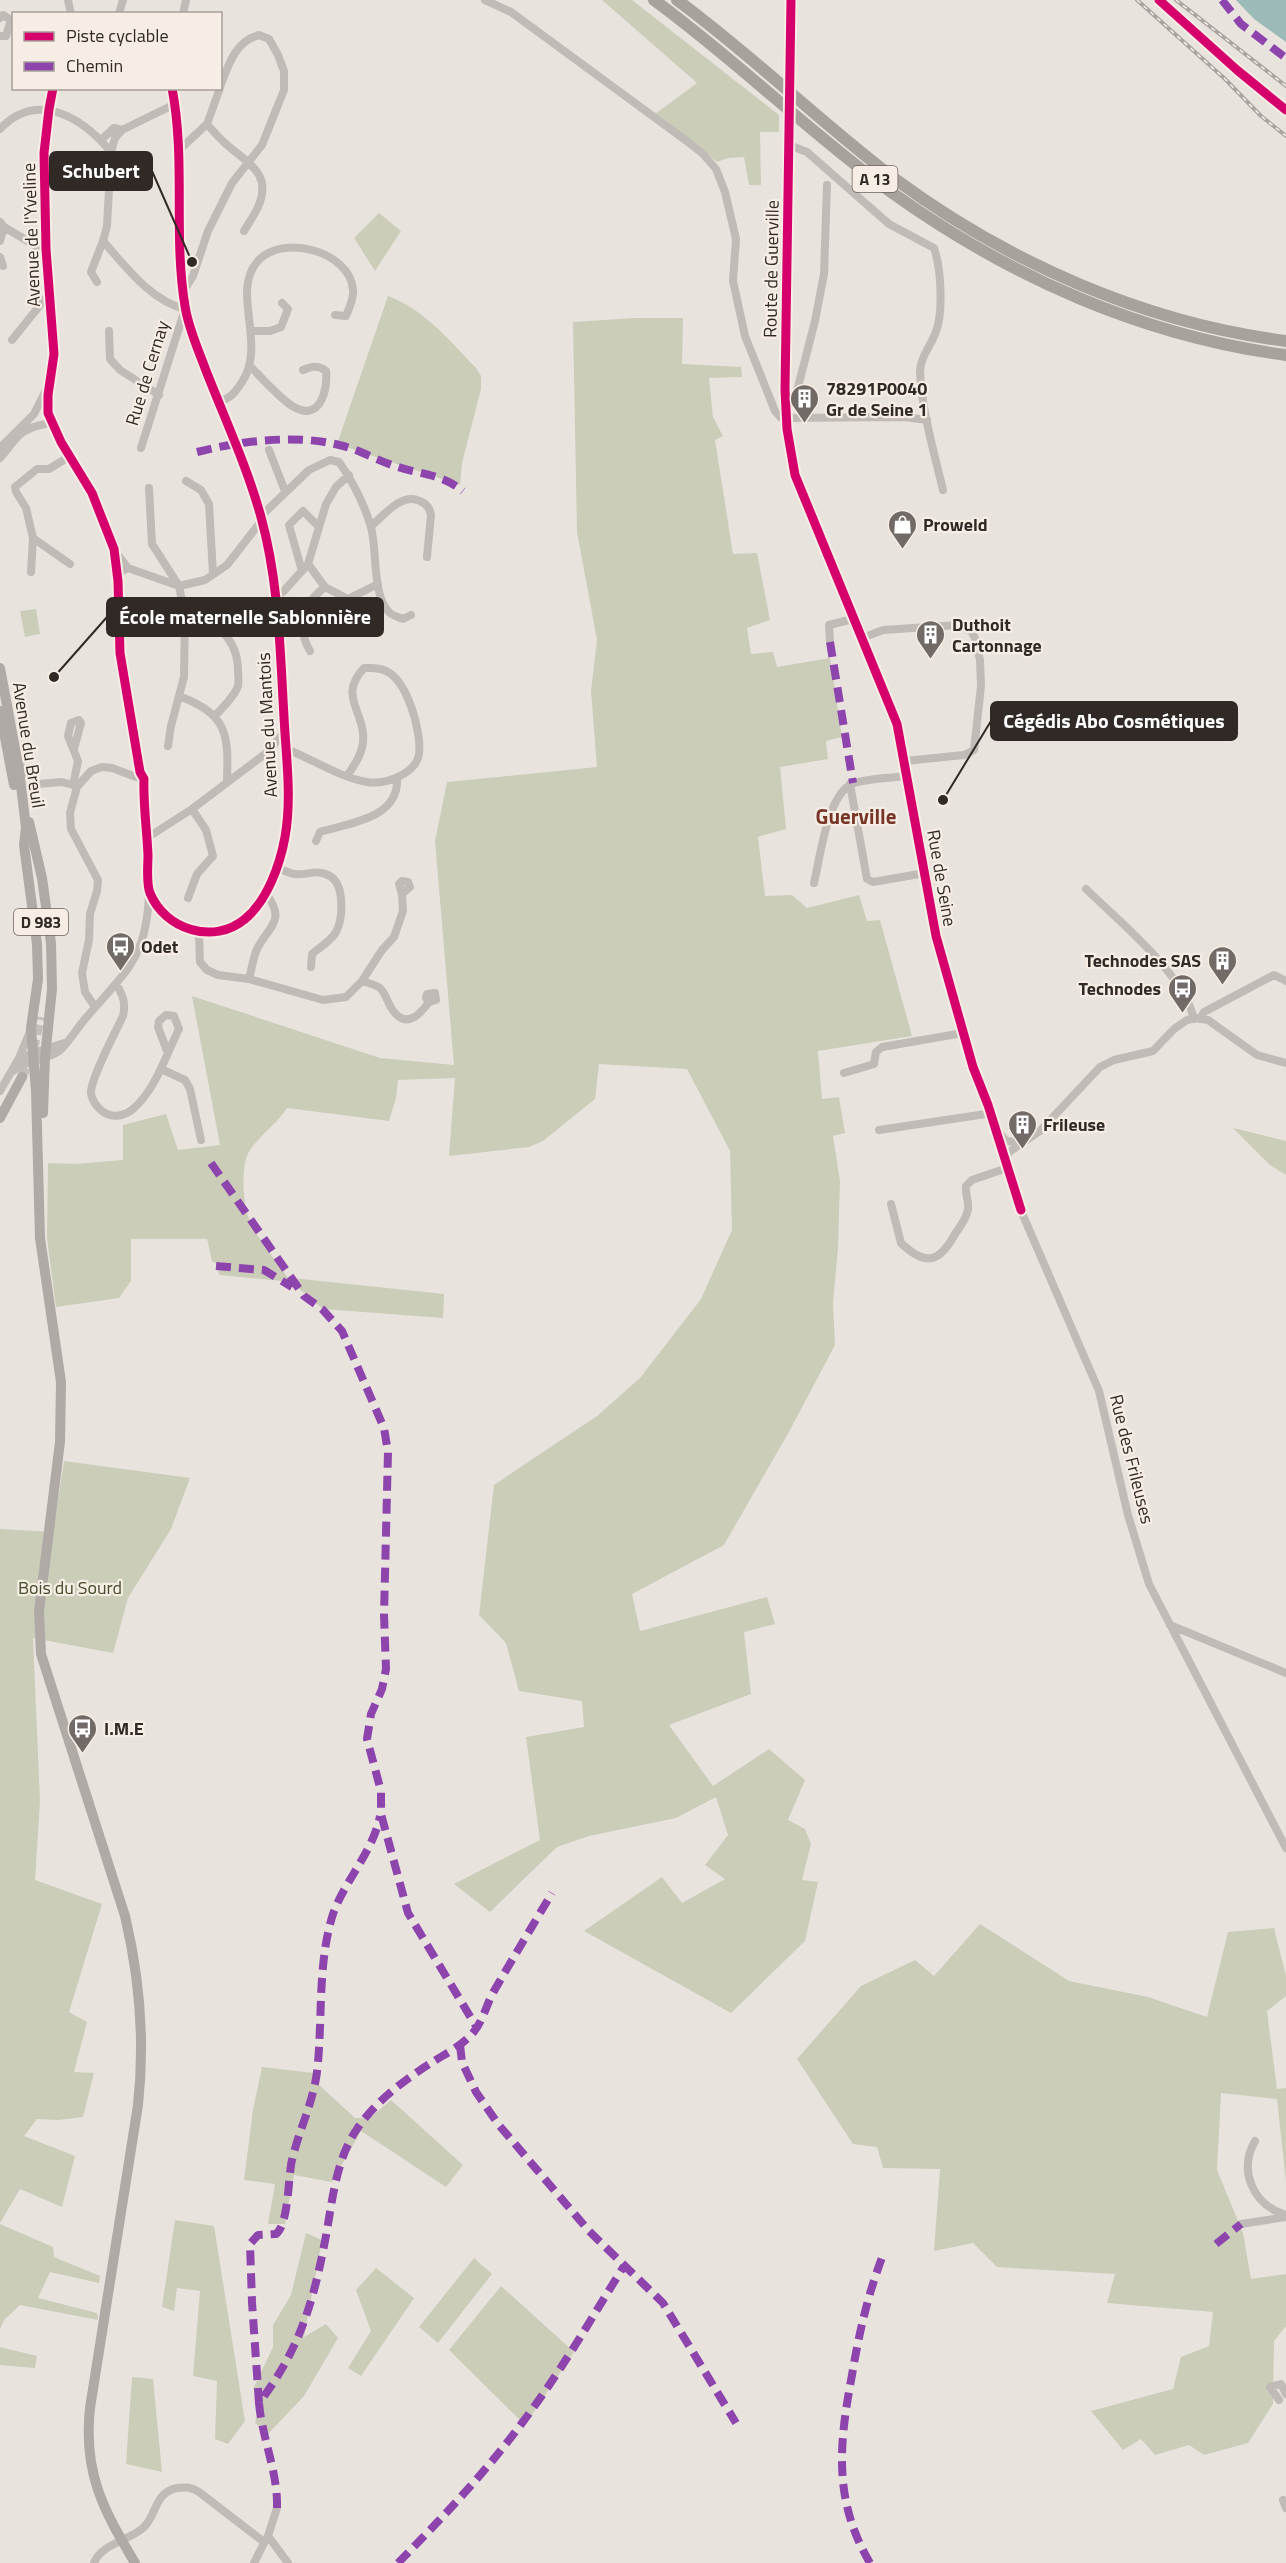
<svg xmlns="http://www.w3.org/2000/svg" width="1286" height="2563" font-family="'Titillium Web',sans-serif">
<rect width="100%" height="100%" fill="#e9e3de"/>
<!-- green -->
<path fill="#cbcdb9" d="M 602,0 L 632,0 L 779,115 L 779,132 L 760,132 L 761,185 L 749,185 L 744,157 L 728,158 L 717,162 L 701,148 L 655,114 L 697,83 Z
M 379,213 L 401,231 L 375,271 L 354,238 Z
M 388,296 C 424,309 450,341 476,368 L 481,376 L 481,389 L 462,463 L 460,485 L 337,444 Z
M 634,318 L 683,318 L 682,364 L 741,367 L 742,377 L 709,378 L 713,417 L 723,436 L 715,440 L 733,554 L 757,553 L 770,620 L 747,628 L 751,654 L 773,652 L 777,667 L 830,658 L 842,737 L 826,741 L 828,759 L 780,767 L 786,829 L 758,837 L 765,896 L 792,895 L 807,908 L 859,895 L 867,921 L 880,920 L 912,1036 L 818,1051 L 822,1099 L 839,1097 L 845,1133 L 833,1136 L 840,1181 L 838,1249 L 833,1303 L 835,1345 L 790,1430 L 724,1545 L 632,1594 L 640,1631 L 767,1597 L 775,1624 L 744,1632 L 751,1694 L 669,1725 L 713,1786 L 769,1749 L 805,1780 L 788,1820 L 805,1829 L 811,1844 L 802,1880 L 818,1882 L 805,1941 L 731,2013 L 584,1931 L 662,1877 L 682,1903 L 725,1879 L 705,1865 L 728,1835 L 716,1797 L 676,1818 L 589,1836 L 557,1847 L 490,1912 L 454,1884 L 540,1840 L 526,1737 L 584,1727 L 582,1701 L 519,1691 L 506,1643 L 479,1615 L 494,1485 L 597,1416 L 640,1378 L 701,1299 L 732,1230 L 730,1151 L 687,1069 L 599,1064 L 595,1099 L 543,1141 L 529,1147 L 449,1156 L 455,1078 L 398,1080 L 396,1098 L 389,1121 L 287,1108 C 277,1124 261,1134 250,1150 C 240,1164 243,1203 249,1219 C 254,1234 278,1263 288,1278 L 282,1281 L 219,1275 L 217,1264 L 212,1261 L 207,1239 L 131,1239 L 131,1281 L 119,1298 L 56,1307 L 47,1238 L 48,1163 L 75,1164 L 123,1160 L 123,1125 L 166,1114 L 178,1150 L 220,1145 L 192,996 L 380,1058 L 454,1065 L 435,841 L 447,782 L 597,767 L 591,691 L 597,640 L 577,532 L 573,322 Z
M 36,609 L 40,634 L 25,637 L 20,611 Z
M 1233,1128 L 1286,1141 L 1286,1175 L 1270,1165 Z
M 292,1278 L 444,1294 L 443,1318 L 323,1309 L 291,1282 Z
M 64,1461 L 190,1478 L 171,1529 L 128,1598 L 113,1653 L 33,1638 L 40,1801 L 35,1880 L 102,1904 L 69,2012 L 87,2022 L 74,2072 L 94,2073 L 83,2117 L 58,2120 L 37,2119 L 24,2136 L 75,2156 L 62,2207 L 20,2189 L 0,2223 L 0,1529 L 53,1532 Z
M 980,1924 L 1069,1981 L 1148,1997 L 1207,2017 L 1228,1932 L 1274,1928 L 1286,1976 L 1286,1996 L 1267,2011 L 1277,2089 L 1286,2088 L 1286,2182 L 1277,2099 L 1221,2093 L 1217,2170 L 1243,2233 L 1251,2279 L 1286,2274 L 1286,2326 L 1274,2341 L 1273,2404 L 1248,2443 L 1204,2455 L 1189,2445 L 1155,2455 L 1141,2439 L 1123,2450 L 1091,2411 L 1173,2389 L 1181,2357 L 1209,2346 L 1213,2312 L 1107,2303 L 1115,2274 L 997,2267 L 973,2243 L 934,2251 L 940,2169 L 883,2168 L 877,2147 L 853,2144 L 797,2059 L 861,1986 L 915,1960 L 934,1976 Z
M 262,2067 L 314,2073 L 318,2084 L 355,2118 L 370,2118 L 391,2100 L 463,2165 L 446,2187 L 361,2131 L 332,2182 L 294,2175 L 285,2224 L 268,2224 L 275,2184 L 244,2180 L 253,2110 Z
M 175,2220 L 214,2226 L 245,2421 L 228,2444 L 215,2439 L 217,2381 L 193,2376 L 200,2291 L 177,2288 L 174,2311 L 162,2307 Z
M 0,2224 L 53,2247 L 54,2257 L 100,2276 L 99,2283 L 50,2272 L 38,2298 L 97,2313 L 98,2320 L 20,2305 L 4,2320 L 0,2329 Z
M 306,2233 L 322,2240 L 304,2337 L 326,2324 L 338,2338 L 304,2396 L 268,2434 L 255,2423 L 261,2398 L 253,2389 L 273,2347 L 273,2325 L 291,2295 Z
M 474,2258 L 492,2274 L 438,2343 L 419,2327 Z
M 376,2268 L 414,2298 L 361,2376 L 348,2368 L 371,2331 L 356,2290 Z
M 501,2286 L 574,2352 L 525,2425 L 449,2350 Z
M 0,2347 L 37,2356 L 35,2368 L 0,2365 Z
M 132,2377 L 153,2379 L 162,2472 L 126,2464 Z"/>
<!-- water -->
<path fill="#9cbab7" d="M 1236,0 L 1286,0 L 1286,42 L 1254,19 Z"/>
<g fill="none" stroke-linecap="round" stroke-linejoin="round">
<!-- major-tunnel -->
<path stroke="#c4beb9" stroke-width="10" stroke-dasharray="10 5" stroke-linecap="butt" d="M 22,1077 L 34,1045 L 40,1017"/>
<!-- minor -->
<path stroke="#c1bbb7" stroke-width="8" d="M 68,0 L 71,14
M 485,0 L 511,12 L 688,142 L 703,154 L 716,169 L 725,192 L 736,239 L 733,281 L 745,336 L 775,411 L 781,418 L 905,417 L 927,420
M 119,14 L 123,0
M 183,14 L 186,0
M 0,18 L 3,15 L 11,20 L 6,36 L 0,36
M 790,79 L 791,0
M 53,88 L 49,109 L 44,153 L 46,249 L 54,354 L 48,395 L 48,413 L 61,442 L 92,493 L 114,549 L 118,581 L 120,653 L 140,772 L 144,779 C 143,804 147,830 148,855 C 148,866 146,883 150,893 C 165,930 214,945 245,919 C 267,901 280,865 285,837 C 292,798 286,756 284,717 C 280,650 279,582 261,517 C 247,466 224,417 205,368 C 198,349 188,327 185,306 C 173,234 186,160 172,88
M 789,120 L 786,417 L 793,463 L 802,495 L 897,724 L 936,936 L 973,1067 L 988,1105 L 1021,1210
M 207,124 C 213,131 219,138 226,144 C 247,163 273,173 258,207 C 254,216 248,224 244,231
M 0,129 C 37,90 82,117 111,152 L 107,226 L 103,241 L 91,272 L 97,282
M 101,140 L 114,128 L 122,130
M 789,145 L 807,152 L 889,224 L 934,248 C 941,268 944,314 935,334 C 930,347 920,358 920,372 C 922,412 934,452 943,490
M 178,151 L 207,124 L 220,88
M 111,152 L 115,138 L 122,130 L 175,104
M 0,222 L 4,227 L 46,252
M 0,241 L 4,227
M 103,241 C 126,267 151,301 185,309
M 0,257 L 3,266
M 183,292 L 193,276 L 208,231 L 232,183 L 262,145 L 284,90 L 284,71 L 278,55 L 269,39 L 259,35 C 235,41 228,66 220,87
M 109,331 L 110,359 L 120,370 L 159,395
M 252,331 L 270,331 L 281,327 L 288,309 L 282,303
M 12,340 L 49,294
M 249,365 C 260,376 282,401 294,407 C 320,422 328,390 326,371 C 318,365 312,366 303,370
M 218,402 C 231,398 234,394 242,382 C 267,344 231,293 257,262 C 282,232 351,252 353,290 C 354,299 349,308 346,316 L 335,315
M 785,407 L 797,391 L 815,321 L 824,274 L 827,185
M 0,448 L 34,414 L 46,390
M 141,448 L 185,309
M 269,450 L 285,491
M 0,458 C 16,440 18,429 45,424
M 186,481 L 201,490 L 209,504 L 213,574
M 149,488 L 152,544 L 179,586 L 185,615 L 184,677 L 171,726 L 168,746
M 261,516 L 309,470 L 330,460 L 339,462 C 353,482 363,501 370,524 C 378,546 371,597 390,613 C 393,616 399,617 403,619 L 411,615
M 371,526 C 385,515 401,492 420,501 C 427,504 430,508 431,515 L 427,557
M 33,538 L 70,564
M 114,550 L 128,568
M 308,564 L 325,587 L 348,599 L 378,584
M 302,571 L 289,525 L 303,511 L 319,527
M 31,572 L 33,538 L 26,508 L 16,492 L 15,487 L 37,469 L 49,469 L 70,456
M 117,574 L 128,568 L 179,586 L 205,580 L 227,565 L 262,520
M 277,595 L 283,592 L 308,564 L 326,504 L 336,487 L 349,475
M 185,615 C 216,620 238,639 238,671 C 238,675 239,682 238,686 C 235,696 222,708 215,716
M 862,638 L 883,630 L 958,625 L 971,631 L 975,638 L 980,660 L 981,686 L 974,750 L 964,755 L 905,761
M 830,642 L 829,625 L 853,619
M 310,651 C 295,625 303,604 325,587
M 179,696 C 226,714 229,732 227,780
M 74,749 L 81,723 L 79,720 L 71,723 L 68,736 L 78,761 L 73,785 L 77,787
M 286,749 C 313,759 338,777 367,782 C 385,785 416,774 419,754 C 422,732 407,680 386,671 C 379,667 372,668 364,668 C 340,694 360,707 363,733 C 365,750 356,763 347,776
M 18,763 L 37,784 L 62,782 L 73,785
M 850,784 L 867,879 L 873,882 L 925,873
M 147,834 L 153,834 L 192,809 L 269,751 L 285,731
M 316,841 L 320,832 C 350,823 399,818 397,779
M 276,867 C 281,869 288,873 294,874 C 306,876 317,868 330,876 C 345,885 343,919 336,932 C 331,941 319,948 312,954 L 311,967
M 814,883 C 820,859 827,795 852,784 C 865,778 892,778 908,776
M 1086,889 C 1120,922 1183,973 1194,1019
M 188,898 L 197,874 L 213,856 L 206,830 L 192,809
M 199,933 L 200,962 L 207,970 L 218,975 L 249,979 L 323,1000 L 346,997 L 362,981 L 382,950 L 394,937 L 403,911 L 402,894 L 410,887 L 408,882 L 402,881 L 399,884 L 402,894
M 249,979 C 252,969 253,956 258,947 C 272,923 285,920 266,893
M 362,981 C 367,983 375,984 380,988 C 387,995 388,1006 395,1013 C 408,1028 421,1013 429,1002 L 436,1000 L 435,993 L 427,994 L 426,998 L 429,1002
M 116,984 C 123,995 126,1003 123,1016 C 116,1031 90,1080 91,1093 C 92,1102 100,1111 107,1114 C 116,1118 126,1115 133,1109 C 156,1089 166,1055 179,1029 L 174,1016 L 166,1015 L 159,1021 L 158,1027 L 167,1051
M 95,1007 L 85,992 L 82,973 L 89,940 L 90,914 L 97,891 L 98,880 L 71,829 L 70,813 L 77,787 L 91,771 L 102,767 L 112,768 L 136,777
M 1200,1019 L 1204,1012 L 1274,975 L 1286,981
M 19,1058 L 31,1029
M 161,1069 L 185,1080 L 190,1089 L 201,1140
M 13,1071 C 27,1059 45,1061 59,1051 C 65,1047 78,1027 85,1019 C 125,972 147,959 149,893
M 844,1073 L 874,1064 L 876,1052 L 882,1047 L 963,1033
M 0,1091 L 19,1058 L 64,1043
M 879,1130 L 986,1114
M 998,1131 L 1006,1141 L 1015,1142
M 1005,1162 L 1009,1152 L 1040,1131 L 1100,1067 L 1114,1060 L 1153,1051 L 1174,1029 L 1187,1020 L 1197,1018 L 1208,1020 L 1257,1055 L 1286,1063
M 891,1204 L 901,1243 C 926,1267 940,1262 955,1234 C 960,1227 967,1218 968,1209 C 969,1201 965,1194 966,1186 L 972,1180 L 1007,1168
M 1019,1206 L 1099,1391 L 1128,1515 L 1149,1584 L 1286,1848
M 1170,1625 L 1286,1673
M 1255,2141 C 1238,2171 1253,2205 1286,2215
M 1241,2224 L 1286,2217
M 1279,2400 L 1270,2387 L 1281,2384 L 1286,2394
M 1283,2500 L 1286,2508
M 277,2508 L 268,2536 L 288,2563
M 94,2563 C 101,2544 128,2541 143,2528 C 157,2516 154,2492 177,2488 C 186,2487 192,2487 199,2492 L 264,2542
M 254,2563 L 266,2539"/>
<!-- major -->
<path stroke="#b0aaa6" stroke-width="10" d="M 1159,0 L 1237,70 L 1286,110
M 0,668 L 19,770 L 26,827 L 24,845 L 37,944 L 38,979 L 31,1028 L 36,1091 L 40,1238 L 61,1382 L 60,1442 L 39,1611 L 41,1654 L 125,1916 C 140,1979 145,2041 138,2105 L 90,2408 C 83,2473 103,2509 135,2563
M 0,711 L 14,785
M 29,822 L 42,878 L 51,943 L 52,989 L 45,1057 L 43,1113
M 0,1118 L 22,1077"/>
<!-- highway -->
<path stroke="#a8a29d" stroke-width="12" d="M 654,0 C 736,60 809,132 891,192 C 1008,276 1142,336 1286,355
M 677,0 C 753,56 820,122 895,179 C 1009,263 1145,323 1286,341"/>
<defs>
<path id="rail" d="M 1137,0 L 1225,79 L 1261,116 L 1286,136
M 1176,0 L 1286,86"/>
</defs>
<!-- rail casing -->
<use href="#rail" stroke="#a9a4a1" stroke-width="4"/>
<!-- rail -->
<use href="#rail" stroke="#f6ede4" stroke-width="1.5" stroke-dasharray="4.5" stroke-linecap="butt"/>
<!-- quiet -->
<path stroke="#8e44ad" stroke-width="8" stroke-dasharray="15 8" stroke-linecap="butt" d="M 1222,0 L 1241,24 L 1286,58
M 197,452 C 240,441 296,434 339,445 C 358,449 376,460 395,466 C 421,475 440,473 463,491
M 830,642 L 853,783
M 211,1163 L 304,1296 L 322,1309 L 342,1331 L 384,1428 L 388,1452 L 384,1615 L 386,1669 L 382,1689 L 371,1714 L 367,1739 L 381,1791 L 381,1814 L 408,1913 L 477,2028
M 216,1266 L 264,1270 L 292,1287
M 460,2045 L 462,2062 L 476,2092 L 498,2124 L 589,2231 L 663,2303 L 736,2423
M 1216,2244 L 1241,2224
M 259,2403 L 252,2302 L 250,2244 L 258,2235 L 276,2234 C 289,2224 288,2176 292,2160 C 299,2130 313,2103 317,2072 C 323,2020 317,1964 333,1914 C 345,1880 373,1852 380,1816
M 277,2508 C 278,2472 262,2438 259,2403 C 297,2353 312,2308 324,2246 C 332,2208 334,2162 357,2129 C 375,2102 404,2080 431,2063 C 443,2055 458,2048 469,2037 C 483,2024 485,2007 494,1991 C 513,1958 533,1925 552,1893
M 398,2563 C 442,2518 485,2473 522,2423 C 560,2373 591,2319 624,2266
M 870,2563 C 833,2500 839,2444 852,2375 C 859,2333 868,2294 883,2255"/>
<defs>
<path id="cycleway" d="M 791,0 L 785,390 L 787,429 L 795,475 L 897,724 L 936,936 L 973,1067 L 988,1105 L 1021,1210
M 1159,0 L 1237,70 L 1286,110
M 53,88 L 49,109 L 44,153 L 46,249 L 54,354 L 48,395 L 48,413 L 61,442 L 92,493 L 114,549 L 118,581 L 120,653 L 140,772 L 144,779 C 143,804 147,830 148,855 C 148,866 146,883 150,893 C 165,930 214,945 245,919 C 267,901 280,865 285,837 C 292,798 286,756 284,717 C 280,650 279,582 261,517 C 247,466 224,417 205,368 C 198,349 188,327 185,306 C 173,234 186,160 172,88"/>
</defs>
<!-- cycleway casing -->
<use href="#cycleway" stroke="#f6ede4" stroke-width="13"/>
<!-- cycleway -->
<use href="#cycleway" stroke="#d6006c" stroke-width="9"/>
</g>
<!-- icons -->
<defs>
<symbol id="building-pin" viewBox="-11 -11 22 30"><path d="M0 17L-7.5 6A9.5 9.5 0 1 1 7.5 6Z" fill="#716a66" stroke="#f6ede4"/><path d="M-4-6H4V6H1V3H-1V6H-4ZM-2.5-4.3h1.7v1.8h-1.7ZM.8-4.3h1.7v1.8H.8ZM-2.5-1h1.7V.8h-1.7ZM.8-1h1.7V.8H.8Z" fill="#fff"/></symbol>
<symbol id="shop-pin" viewBox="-11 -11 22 30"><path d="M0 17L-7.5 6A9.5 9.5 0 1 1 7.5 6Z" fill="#716a66" stroke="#f6ede4"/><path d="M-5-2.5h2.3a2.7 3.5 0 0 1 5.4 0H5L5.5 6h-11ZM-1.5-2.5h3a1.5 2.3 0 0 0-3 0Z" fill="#fff"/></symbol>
<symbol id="bus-pin" viewBox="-11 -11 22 30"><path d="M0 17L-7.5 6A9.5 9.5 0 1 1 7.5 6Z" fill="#716a66" stroke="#f6ede4"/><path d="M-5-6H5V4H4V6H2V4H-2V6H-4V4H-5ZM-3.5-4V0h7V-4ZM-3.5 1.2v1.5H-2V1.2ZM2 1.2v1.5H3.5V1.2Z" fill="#fff"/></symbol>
</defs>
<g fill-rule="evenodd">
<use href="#building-pin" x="788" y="382" width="33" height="45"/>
<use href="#shop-pin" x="886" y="508" width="33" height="45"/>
<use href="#building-pin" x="914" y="618" width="33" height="45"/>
<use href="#bus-pin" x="104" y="930" width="33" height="45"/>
<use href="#building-pin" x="1206" y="944" width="33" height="45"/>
<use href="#bus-pin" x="1166" y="972" width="33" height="45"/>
<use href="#building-pin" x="1006" y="1108" width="33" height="45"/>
<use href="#bus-pin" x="66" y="1712" width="33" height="45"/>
</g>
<g text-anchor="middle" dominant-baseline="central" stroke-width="4.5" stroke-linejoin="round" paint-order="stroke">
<!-- shield labels -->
<g fill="#f6ede4" stroke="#6c645f" stroke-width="1.5">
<rect x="852.5" y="166" width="45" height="26" rx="4.5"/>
<rect x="14" y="909" width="54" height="26" rx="4.5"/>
</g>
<g font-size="16" font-weight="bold" fill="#312926">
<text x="875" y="179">A 13</text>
<text x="41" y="922">D 983</text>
</g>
<!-- street labels -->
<g font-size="18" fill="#312926" stroke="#f6ede4">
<text transform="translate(31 235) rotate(-92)">Avenue de l'Yveline</text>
<text transform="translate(771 269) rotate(-89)">Route de Guerville</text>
<text transform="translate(147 373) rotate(-73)">Rue de Cernay</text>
<text transform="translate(267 725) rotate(-93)">Avenue du Mantois</text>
<text transform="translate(29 745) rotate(81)">Avenue du Breuil</text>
<text transform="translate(942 878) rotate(80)">Rue de Seine</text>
<text transform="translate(1132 1459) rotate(76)">Rue des Frileuses</text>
</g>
<!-- poi labels -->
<g font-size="18" font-weight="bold" fill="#312926" stroke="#f6ede4" text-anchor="start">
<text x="826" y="388">78291P0040<tspan x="826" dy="21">Gr de Seine 1</tspan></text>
<text x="923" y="524">Proweld</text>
<text x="952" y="624">Duthoit<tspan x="952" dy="21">Cartonnage</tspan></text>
<text x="141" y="946">Odet</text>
<text x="1201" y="960" text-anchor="end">Technodes SAS</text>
<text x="1161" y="988" text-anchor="end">Technodes</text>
<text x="1043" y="1124">Frileuse</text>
<text x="104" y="1728">I.M.E</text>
</g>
<!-- park labels -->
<g font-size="18" fill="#444d2d" stroke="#f6ede4">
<text x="70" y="1587">Bois du Sourd</text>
</g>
<!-- quarter labels -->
<g font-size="21" font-weight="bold" fill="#773528" stroke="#f6ede4">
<text x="856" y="816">Guerville</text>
</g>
</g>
<!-- callouts -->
<path fill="none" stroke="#312926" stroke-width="2" d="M192 262L152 171M54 677L107 617M943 800L991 721"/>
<g fill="#312926" stroke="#f6ede4" stroke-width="2">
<circle cx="192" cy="262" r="6"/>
<circle cx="54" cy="677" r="6"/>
<circle cx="943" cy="800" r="6"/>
</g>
<g fill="#312926" stroke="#312926" stroke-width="2">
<rect x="50" y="152" width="102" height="38" rx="6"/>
<rect x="107" y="598" width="276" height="38" rx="6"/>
<rect x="991" y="702" width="246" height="38" rx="6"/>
</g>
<g font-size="20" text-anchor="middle" font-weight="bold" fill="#fff">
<text x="101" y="178">Schubert</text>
<text x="245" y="624">École maternelle Sablonnière</text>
<text x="1114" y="728">Cégédis Abo Cosmétiques</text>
</g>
<!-- legend -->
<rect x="12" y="12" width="210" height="78" fill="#f6ede4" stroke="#a79f98" stroke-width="1.5"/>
<rect x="24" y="32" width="30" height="9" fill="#d6006c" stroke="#a79f98" stroke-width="1.5"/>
<text x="66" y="42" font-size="18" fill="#312926">Piste cyclable</text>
<rect x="24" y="62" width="30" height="9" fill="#8e44ad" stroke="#a79f98" stroke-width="1.5"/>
<text x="66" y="72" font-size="18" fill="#312926">Chemin</text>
</svg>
